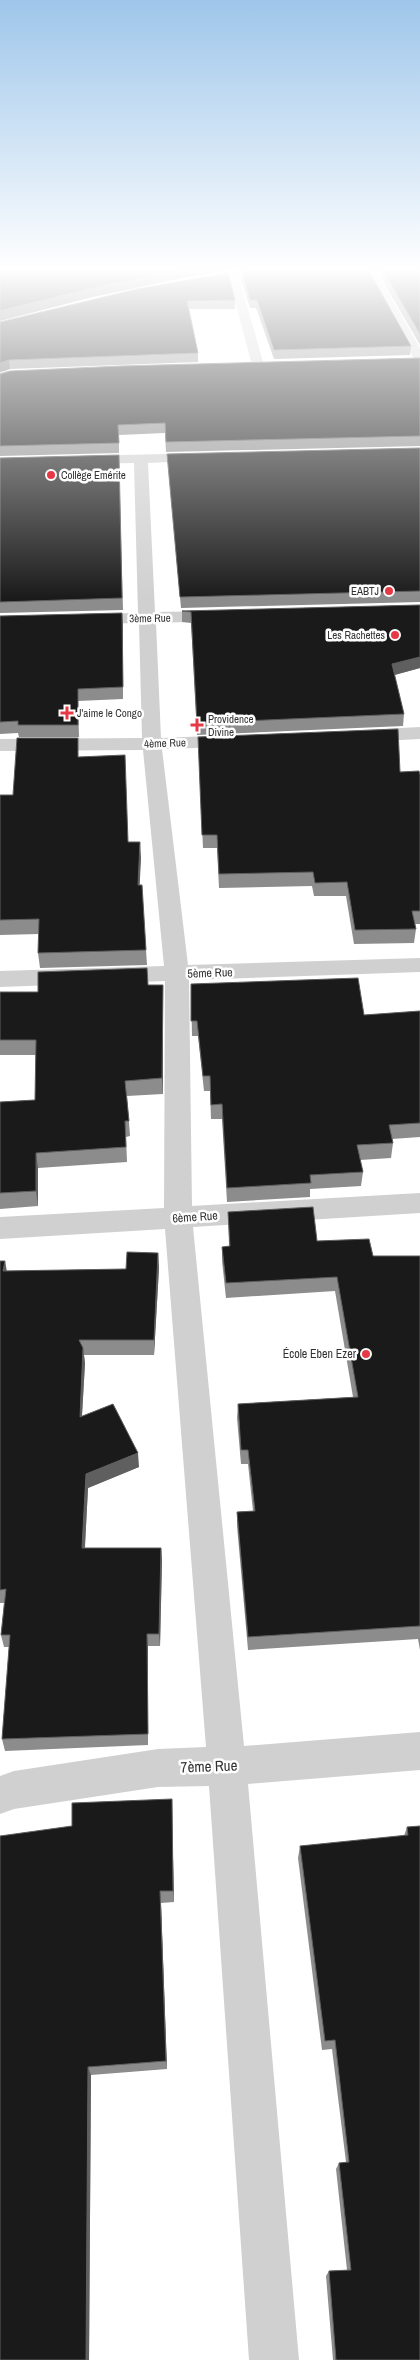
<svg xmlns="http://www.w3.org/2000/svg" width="420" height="2360" font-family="'Archivo Narrow',sans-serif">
<rect width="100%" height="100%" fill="#fff"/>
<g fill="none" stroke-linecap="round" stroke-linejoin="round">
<!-- minor -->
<path fill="#d0d0d0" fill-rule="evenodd" d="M 254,269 L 280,269 L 275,272 L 239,278 L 264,365 L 258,369 L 252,365 L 229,279 L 192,285 L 187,282 L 192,279 Z
M 365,269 L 375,269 L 420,348 L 420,363 L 414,359 Z
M 0,367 L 16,375 L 10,379 L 0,375 Z
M 206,453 L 211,454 L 213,457 L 211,460 L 148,463 L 155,612 L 218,611 L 224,612 L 227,616 L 224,620 L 218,621 L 156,623 L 161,738 L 234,735 L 241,737 L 244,741 L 241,745 L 234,747 L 162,749 L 188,965 L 420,958 L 420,972 L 189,980 L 192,1206 L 420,1193 L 420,1213 L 193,1227 L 244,1746 L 420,1732 L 420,1770 L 248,1784 L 299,2360 L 249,2360 L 209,1786 L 158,1787 L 14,1809 L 0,1814 L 0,1776 L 14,1771 L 158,1749 L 206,1747 L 165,1229 L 0,1239 L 0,1217 L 164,1208 L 165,981 L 0,987 L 0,971 L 164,966 L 143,750 L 0,751 L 0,739 L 142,738 L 139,623 L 86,624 L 80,623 L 77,619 L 80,615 L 86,614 L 138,613 L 134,463 L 81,464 L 74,460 L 81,456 Z
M 420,727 L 420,739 L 362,742 L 355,740 L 352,736 L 355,732 L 362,730 Z"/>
</g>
<!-- wall -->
<path fill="#8c8c8c" d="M 376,269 L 420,269 L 420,345 Z
M 242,270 L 411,346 L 410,355 L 274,359 L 256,308 L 250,308 L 241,279 Z
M 137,289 L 235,300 L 235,309 L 189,309 L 198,353 L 198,362 L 10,369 L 0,372 L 0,322 Z
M 420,358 L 420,446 L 166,452 L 165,433 L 119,435 L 119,453 L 0,456 L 0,374 Z
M 420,448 L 420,602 L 181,608 L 168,464 L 167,454 Z
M 119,455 L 123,610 L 0,613 L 0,458 Z
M 420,605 L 420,668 L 394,675 L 404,714 L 403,726 L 197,735 L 191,623 L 182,622 L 182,611 Z
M 0,616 L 123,624 L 123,699 L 78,701 L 79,737 L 19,737 L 18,733 L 0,734 Z
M 198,737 L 420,775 L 420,924 L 415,924 L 416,929 L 414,943 L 354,944 L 346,896 L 314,896 L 312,886 L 219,888 L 217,848 L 203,848 Z
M 79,757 L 128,842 L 141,857 L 139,885 L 146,950 L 147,965 L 40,968 L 38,953 L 39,934 L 0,935 L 0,795 L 13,795 Z
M 191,984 L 364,1015 L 420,1011 L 420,1137 L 392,1139 L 393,1143 L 391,1158 L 360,1160 L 363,1172 L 361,1186 L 310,1189 L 310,1197 L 227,1202 L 222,1119 L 211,1119 L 210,1091 L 204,1091 L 198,1036 L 192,1036 Z
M 148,985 L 163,985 L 163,1094 L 127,1096 L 130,1136 L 126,1137 L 127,1162 L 38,1168 L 38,1206 L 0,1209 L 0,1102 L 35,1100 L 36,1055 L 0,1055 L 0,992 L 38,992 Z
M 228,1212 L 317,1241 L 373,1256 L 420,1256 L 420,1650 L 418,1639 L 248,1650 L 237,1526 L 237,1512 L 253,1511 L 248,1464 L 241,1464 L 237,1418 L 238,1404 L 353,1397 L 335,1291 L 226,1298 L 222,1261 L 222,1247 L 229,1246 Z
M 158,1253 L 159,1268 L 154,1355 L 84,1355 L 85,1363 L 82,1416 L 139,1467 L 88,1488 L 85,1548 L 161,1548 L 162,1561 L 160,1646 L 148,1646 L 148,1745 L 5,1751 L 2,1739 L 9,1647 L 4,1647 L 1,1635 L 4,1603 L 0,1603 L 0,1261 L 5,1261 L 7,1271 L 126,1269 Z
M 172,1811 L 174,1902 L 161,1903 L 167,2069 L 91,2075 L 89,2360 L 0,2360 L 72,1826 Z
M 420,1826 L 420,2360 L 333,2360 L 326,2276 L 329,2271 L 347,2270 L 336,2169 L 339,2163 L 346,2162 L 332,2049 L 322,2050 L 298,1858 L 300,1846 L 404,1836 L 407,1827 Z"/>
<!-- shaded-wall -->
<path fill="#5f5f5f" d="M 185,269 L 238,269 L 187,277 L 93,297 L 0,321 L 0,311 L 93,288 Z
M 9,360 L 10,369 L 0,372 L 0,363 Z
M 122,613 L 123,624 L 123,699 L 123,687 Z
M 420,657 L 420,668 L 391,676 L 392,664 Z
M 140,842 L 141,857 L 139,900 L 138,885 Z
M 163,985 L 163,1094 L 162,1078 Z
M 36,1153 L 38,1168 L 38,1206 L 36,1191 Z
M 158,1253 L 159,1268 L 154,1355 L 154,1340 Z
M 5,1261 L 7,1276 L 3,1271 Z
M 83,1348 L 85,1363 L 81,1431 L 80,1417 Z
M 138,1453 L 139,1467 L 88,1488 L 84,1562 L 82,1548 L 86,1474 Z
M 161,1548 L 162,1561 L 160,1646 L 159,1634 Z
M 147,1634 L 148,1646 L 148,1745 L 148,1734 Z
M 172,1799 L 172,1811 L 174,1902 L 173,1891 Z
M 160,1891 L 161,1903 L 167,2069 L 166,2061 Z
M 88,2067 L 91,2075 L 89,2360 L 86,2360 Z"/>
<!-- building -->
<path fill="#1a1a1a" stroke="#5f5f5f" d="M 0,269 L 185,269 L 93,288 L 0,311 Z
M 250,269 L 368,269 L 411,346 L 274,350 L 257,300 L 250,300 L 242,270 Z
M 382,269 L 420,269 L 420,334 Z
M 228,273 L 235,300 L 187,301 L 198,353 L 9,360 L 0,363 L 0,322 L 137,289 Z
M 420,358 L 420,436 L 166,442 L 165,423 L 118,425 L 119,443 L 0,446 L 0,374 L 10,371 L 121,366 Z
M 420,448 L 420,591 L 180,597 L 167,454 Z
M 119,455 L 122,598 L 0,602 L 0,458 Z
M 420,605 L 420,657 L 392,664 L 404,714 L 197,723 L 191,612 L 182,611 Z
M 122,613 L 123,687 L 78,689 L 78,725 L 18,725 L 18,721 L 0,722 L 0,616 Z
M 398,729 L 400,772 L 419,771 L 420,775 L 420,911 L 412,911 L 416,929 L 355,930 L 347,882 L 315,883 L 313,872 L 219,874 L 217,835 L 202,835 L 198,737 Z
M 17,738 L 78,738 L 78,757 L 125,755 L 128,842 L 140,842 L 138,885 L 142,885 L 146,950 L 38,953 L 39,919 L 0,920 L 0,795 L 13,795 Z
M 147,968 L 148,985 L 163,985 L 162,1078 L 125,1081 L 129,1121 L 125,1121 L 126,1147 L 36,1153 L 36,1191 L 0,1193 L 0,1102 L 35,1100 L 36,1040 L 0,1040 L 0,992 L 38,992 L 38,972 Z
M 358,978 L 364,1015 L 420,1011 L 420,1123 L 389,1125 L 393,1143 L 357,1145 L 363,1172 L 310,1175 L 311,1183 L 227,1188 L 222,1104 L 211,1105 L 210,1076 L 203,1076 L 197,1021 L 191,1021 L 191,984 Z
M 313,1207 L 317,1241 L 369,1239 L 373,1256 L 420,1256 L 420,1626 L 248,1637 L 237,1512 L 255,1511 L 248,1450 L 241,1450 L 238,1404 L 358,1397 L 337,1277 L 226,1283 L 222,1247 L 230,1246 L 228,1212 Z
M 127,1252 L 158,1253 L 154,1340 L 79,1340 L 83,1348 L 80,1417 L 113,1404 L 138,1453 L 86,1474 L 82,1548 L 161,1548 L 159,1634 L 147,1634 L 148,1734 L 2,1739 L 10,1635 L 1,1635 L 6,1589 L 0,1590 L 0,1261 L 5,1261 L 3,1271 L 126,1269 Z
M 172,1799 L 173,1891 L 160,1891 L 166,2061 L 88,2067 L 86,2360 L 0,2360 L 0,1836 L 72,1826 L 72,1803 Z
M 420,1826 L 420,2360 L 336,2360 L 329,2271 L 351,2270 L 339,2163 L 349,2162 L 335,2040 L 325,2041 L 300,1846 L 408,1835 L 407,1827 Z"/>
<!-- sky -->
<linearGradient id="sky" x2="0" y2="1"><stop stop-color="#9ec6ea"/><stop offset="0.45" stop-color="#fff"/><stop offset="1" stop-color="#fff" stop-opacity="0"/></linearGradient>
<rect width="420" height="599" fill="url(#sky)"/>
<!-- markers -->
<g fill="#e63946" stroke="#fff" stroke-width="2">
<circle cx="51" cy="475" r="5"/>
<circle cx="389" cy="591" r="5"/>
<circle cx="395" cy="635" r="5"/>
<path d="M64.5 705.5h5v5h5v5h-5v5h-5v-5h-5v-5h5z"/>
<path d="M194.5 717.5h5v5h5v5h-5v5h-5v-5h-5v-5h5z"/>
<circle cx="366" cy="1354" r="5"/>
</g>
<g text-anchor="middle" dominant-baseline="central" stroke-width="5" stroke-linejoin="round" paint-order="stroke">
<!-- far-poi labels -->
<g font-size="11" fill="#333" stroke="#fff" text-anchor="start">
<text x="61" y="475">Collège Emérite</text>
<text x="379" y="591" text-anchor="end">EABTJ</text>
<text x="385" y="635" text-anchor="end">Les Rachettes</text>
<text x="77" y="713">J'aime le Congo</text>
<text x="208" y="719">Providence<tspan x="208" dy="13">Divine</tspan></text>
</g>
<!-- far-street labels -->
<g font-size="11" fill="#333" stroke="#fff">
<text transform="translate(150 618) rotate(-1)">3ème Rue</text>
<text transform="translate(165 743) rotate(-2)">4ème Rue</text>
</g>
<!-- street labels -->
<g font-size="12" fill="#333" stroke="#fff">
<text transform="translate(210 973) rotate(-2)">5ème Rue</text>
<text transform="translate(195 1217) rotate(-4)">6ème Rue</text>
</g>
<!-- poi labels -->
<g font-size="12" fill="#333" stroke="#fff" text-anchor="end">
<text x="356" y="1354">École Eben Ezer</text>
</g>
<!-- near-street labels -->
<g font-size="15" fill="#333" stroke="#fff">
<text transform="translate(209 1766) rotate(-2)">7ème Rue</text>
</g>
</g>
</svg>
